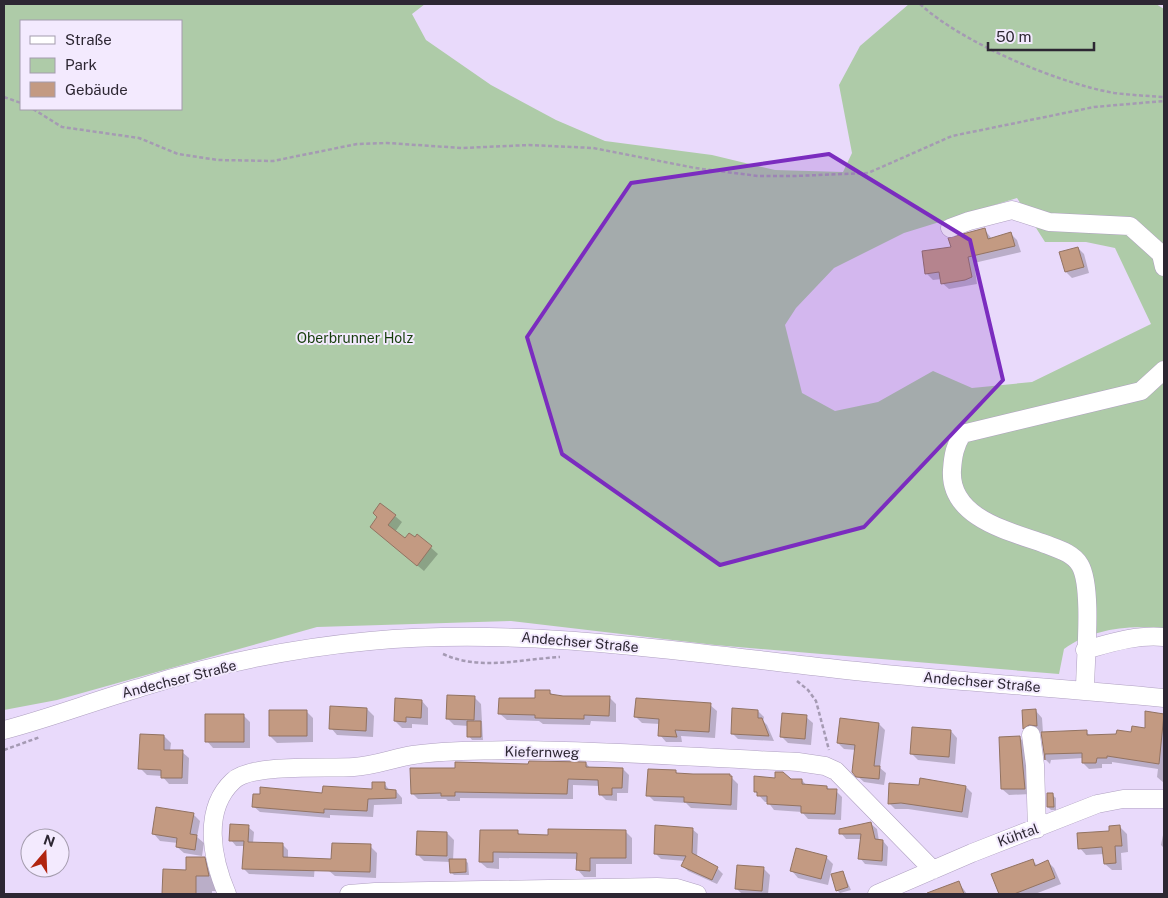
<svg xmlns="http://www.w3.org/2000/svg" width="1168" height="898" font-family="'Public Sans',sans-serif">
<rect width="100%" height="100%" fill="#e9dafb"/>
<!-- green -->
<path fill="#aecba8" fill-rule="evenodd" d="M 4,4 L 425,4 L 412,14 L 426,40 L 491,85 L 556,120 L 605,141 L 712,155 L 775,170 L 843,172 L 852,153 L 839,85 L 860,46 L 909,4 L 1156,4 L 1164,9 L 1164,629 C 1131,624 1091,629 1064,649 L 1059,674 L 715,645 L 511,621 L 317,627 L 57,700 L 4,710 ZM 21,21 L 181,21 L 181,109 L 21,109 ZM 1017,198 L 1045,242 L 1086,242 L 1115,248 L 1151,324 L 1032,382 L 972,388 L 933,371 L 878,402 L 835,411 L 802,393 L 785,325 L 796,308 L 834,268 L 904,233 Z"/>
<!-- shadow -->
<path fill="#0003" d="M 984,229 L 992,239 L 1011,234 L 1017,240 L 1021,252 L 974,263 L 977,284 L 949,289 L 942,283 L 942,279 L 933,280 L 927,274 L 953,248 Z
M 1078,248 L 1084,254 L 1089,273 L 1072,278 L 1066,272 L 1061,253 Z
M 395,516 L 402,522 L 395,532 L 405,539 L 415,539 L 418,536 L 438,554 L 424,571 L 371,527 L 379,518 Z
M 549,691 L 554,696 L 609,697 L 616,704 L 616,722 L 591,721 L 590,725 L 543,724 L 539,721 L 507,720 L 500,714 L 536,700 Z
M 474,697 L 481,704 L 483,740 L 472,740 L 469,736 L 469,726 L 454,725 L 447,718 Z
M 422,701 L 428,708 L 428,725 L 412,724 L 412,728 L 402,728 L 395,721 Z
M 710,705 L 717,711 L 715,738 L 681,736 L 682,742 L 666,742 L 660,735 L 660,724 L 642,723 L 636,717 Z
M 367,709 L 374,716 L 373,737 L 337,735 L 331,728 Z
M 306,711 L 313,718 L 313,742 L 277,743 L 270,736 Z
M 758,711 L 764,717 L 763,721 L 767,725 L 774,741 L 738,739 L 732,733 Z
M 1036,711 L 1042,718 L 1043,733 L 1086,732 L 1091,736 L 1132,734 L 1146,729 L 1158,715 L 1164,715 L 1164,783 L 1157,777 L 1158,769 L 1112,762 L 1112,764 L 1102,764 L 1102,768 L 1089,769 L 1083,763 L 1083,758 L 1051,760 L 1050,764 L 1046,760 L 1042,732 L 1036,731 L 1030,735 L 1024,728 Z
M 243,715 L 250,722 L 250,748 L 213,748 L 207,741 Z
M 806,717 L 813,723 L 811,745 L 788,743 L 781,736 Z
M 841,719 L 879,724 L 885,730 L 880,768 L 886,773 L 884,785 L 864,782 L 853,772 L 856,750 L 844,749 L 838,743 Z
M 951,731 L 957,738 L 955,764 L 918,760 L 911,753 Z
M 164,736 L 171,743 L 170,751 L 182,752 L 189,758 L 188,784 L 169,784 L 162,776 L 147,775 L 140,768 Z
M 1020,738 L 1026,744 L 1031,794 L 1009,795 L 1002,789 Z
M 586,763 L 590,768 L 623,769 L 629,775 L 628,793 L 617,793 L 617,801 L 606,800 L 600,794 L 600,786 L 573,785 L 573,799 L 460,798 L 460,801 L 448,801 L 446,799 L 418,799 L 412,793 L 456,769 Z
M 676,772 L 679,775 L 729,775 L 738,784 L 737,810 L 691,808 L 686,803 L 654,801 L 648,795 Z
M 790,780 L 802,780 L 807,786 L 827,787 L 830,790 L 836,791 L 842,797 L 841,820 L 808,819 L 802,812 L 774,810 L 768,802 L 765,802 L 755,791 Z
M 384,783 L 390,791 L 396,791 L 402,798 L 402,804 L 374,805 L 373,817 L 330,815 L 330,818 L 260,812 L 253,806 L 323,794 L 374,790 Z
M 966,787 L 972,793 L 968,818 L 908,809 L 895,809 L 889,803 Z
M 1052,795 L 1056,798 L 1056,810 L 1051,810 L 1048,807 Z
M 193,814 L 200,821 L 197,837 L 204,843 L 202,856 L 184,853 L 177,847 L 178,843 L 160,841 L 154,834 Z
M 871,824 L 877,829 L 879,841 L 883,841 L 888,847 L 887,866 L 865,864 L 860,858 L 861,839 L 846,839 L 841,833 Z
M 248,827 L 254,832 L 253,843 L 282,844 L 288,850 L 288,858 L 315,864 L 314,877 L 249,874 L 243,868 L 245,846 L 236,846 L 231,840 Z
M 1120,827 L 1127,834 L 1128,852 L 1121,853 L 1122,870 L 1112,870 L 1105,864 L 1104,854 L 1086,855 L 1080,848 Z
M 692,829 L 698,834 L 697,857 L 717,868 L 723,874 L 717,884 L 688,871 L 683,866 L 685,861 L 661,859 L 655,853 Z
M 1164,830 L 1164,848 L 1161,845 Z
M 625,831 L 632,838 L 632,864 L 596,864 L 596,877 L 584,877 L 578,870 L 578,859 L 499,858 L 499,869 L 487,868 L 480,862 L 517,832 L 521,835 L 549,836 Z
M 447,833 L 454,840 L 453,861 L 465,860 L 468,863 L 469,875 L 454,875 L 451,872 L 451,862 L 424,861 L 417,854 Z
M 370,846 L 377,853 L 376,878 L 335,876 L 328,870 Z
M 826,857 L 833,864 L 828,885 L 798,878 L 792,871 Z
M 204,859 L 220,874 L 224,891 L 212,891 L 212,894 L 163,894 L 164,871 L 187,872 Z
M 1032,860 L 1038,866 L 1048,862 L 1054,868 L 1061,884 L 1035,894 L 1002,894 L 993,875 Z
M 763,868 L 770,875 L 768,894 L 742,894 L 736,888 Z
M 843,872 L 851,890 L 840,893 L 837,890 Z
M 959,883 L 967,894 L 930,894 Z"/>
<!-- building -->
<path fill="#c39a82" stroke="#927362" d="M 985,228 L 988,239 L 1011,232 L 1015,246 L 968,257 L 972,277 L 965,280 L 941,284 L 939,272 L 925,274 L 922,251 L 951,247 L 948,238 Z
M 1078,247 L 1084,267 L 1065,272 L 1059,252 Z
M 380,503 L 396,515 L 388,525 L 405,538 L 409,533 L 415,537 L 417,534 L 432,546 L 417,566 L 370,527 L 377,517 L 373,513 Z
M 535,690 L 550,690 L 550,694 L 563,696 L 610,696 L 609,716 L 584,715 L 584,719 L 535,718 L 535,715 L 498,714 L 499,698 L 535,698 Z
M 447,695 L 475,696 L 474,720 L 446,719 Z
M 395,698 L 422,700 L 421,718 L 406,717 L 406,722 L 394,721 Z
M 636,698 L 711,703 L 709,732 L 675,730 L 677,737 L 658,736 L 659,719 L 634,717 Z
M 330,706 L 367,708 L 366,731 L 329,729 Z
M 732,708 L 758,710 L 758,718 L 762,718 L 769,736 L 731,734 Z
M 1036,709 L 1037,726 L 1029,725 L 1023,729 L 1022,710 Z
M 269,710 L 307,710 L 307,736 L 269,736 Z
M 1145,711 L 1164,714 L 1159,764 L 1107,756 L 1107,758 L 1097,758 L 1096,763 L 1082,763 L 1082,753 L 1045,754 L 1045,760 L 1041,732 L 1087,730 L 1087,735 L 1116,734 L 1117,730 L 1131,732 L 1132,726 L 1145,728 Z
M 782,713 L 807,715 L 805,739 L 780,737 Z
M 205,714 L 244,714 L 244,742 L 205,742 Z
M 840,718 L 879,723 L 874,766 L 880,766 L 879,779 L 856,777 L 852,772 L 855,745 L 837,743 Z
M 467,721 L 481,721 L 481,737 L 467,737 Z
M 912,727 L 951,730 L 949,757 L 910,754 Z
M 140,734 L 164,735 L 164,750 L 183,750 L 182,778 L 161,778 L 161,770 L 138,769 Z
M 1020,736 L 1025,789 L 1001,789 L 999,737 Z
M 529,761 L 586,762 L 586,767 L 623,768 L 622,788 L 612,788 L 612,795 L 599,795 L 598,780 L 568,779 L 567,794 L 455,792 L 455,796 L 441,796 L 441,793 L 411,794 L 410,768 L 455,768 L 455,762 L 528,764 Z
M 648,769 L 676,770 L 676,773 L 693,774 L 730,774 L 730,776 L 732,776 L 731,805 L 684,802 L 684,797 L 646,796 Z
M 775,772 L 783,772 L 791,779 L 802,779 L 802,784 L 827,786 L 827,789 L 837,789 L 835,814 L 801,813 L 801,806 L 767,804 L 767,796 L 757,796 L 757,792 L 754,792 L 754,776 L 775,778 Z
M 920,778 L 966,786 L 962,812 L 901,803 L 888,804 L 889,783 L 919,785 Z
M 372,782 L 385,782 L 385,789 L 396,790 L 396,798 L 368,799 L 367,811 L 324,809 L 324,813 L 252,807 L 253,794 L 260,794 L 260,787 L 322,793 L 323,786 L 372,789 Z
M 1047,793 L 1053,793 L 1054,807 L 1047,807 Z
M 156,807 L 194,813 L 190,834 L 197,835 L 195,850 L 176,847 L 177,838 L 152,834 Z
M 871,822 L 875,839 L 883,840 L 882,861 L 858,859 L 861,834 L 839,834 L 839,829 Z
M 230,824 L 249,825 L 248,842 L 283,843 L 283,857 L 331,859 L 332,843 L 371,844 L 370,872 L 242,869 L 244,841 L 229,841 Z
M 655,825 L 693,828 L 692,853 L 718,867 L 712,880 L 681,866 L 686,856 L 654,854 Z
M 1120,825 L 1122,846 L 1115,846 L 1116,863 L 1104,864 L 1102,847 L 1078,849 L 1077,833 L 1109,831 L 1109,826 Z
M 548,829 L 626,830 L 626,858 L 590,858 L 590,871 L 576,870 L 577,853 L 493,852 L 493,862 L 479,862 L 480,830 L 518,830 L 518,834 L 548,835 Z
M 417,831 L 447,832 L 447,856 L 416,855 Z
M 796,848 L 827,856 L 821,879 L 790,871 Z
M 186,857 L 205,857 L 209,876 L 196,876 L 196,894 L 162,894 L 163,869 L 186,870 Z
M 449,859 L 466,859 L 466,872 L 450,873 Z
M 1033,859 L 1035,866 L 1048,860 L 1055,878 L 1014,894 L 999,894 L 991,874 Z
M 737,865 L 764,867 L 762,891 L 735,889 Z
M 843,871 L 848,887 L 836,891 L 831,874 Z
M 959,881 L 964,894 L 927,894 L 927,893 Z"/>
<g fill="none" stroke-linecap="round" stroke-linejoin="round">
<defs>
<path id="minor" d="M 950,228 L 969,221 L 1012,210 L 1049,222 L 1130,226 L 1161,254 L 1164,267
M 1085,650 C 1110,643 1138,634 1164,637
M 1085,690 C 1085,662 1093,587 1080,565 C 1073,553 1058,549 1045,544 C 1009,531 949,518 952,470 C 953,455 955,446 962,434 L 1141,391 L 1164,370
M 4,730 C 50,718 94,701 139,688 C 212,665 294,648 370,641 C 524,627 676,651 829,668 C 940,681 1053,687 1164,698
M 1031,735 L 1035,765 L 1037,829
M 227,894 C 212,859 202,810 233,781 C 251,763 327,769 354,767 C 374,766 394,758 413,755 C 444,750 477,751 508,750 C 604,750 701,758 798,762 L 825,766 L 836,771 L 933,870
M 349,894 L 375,892 L 657,887 L 677,888 L 697,894
M 877,894 L 972,853 L 1097,804 L 1123,799 L 1164,799"/>
</defs>
<!-- minor casing -->
<use href="#minor" stroke="#afa0c0" stroke-width="19"/>
<!-- path -->
<path stroke="#a59ab3" stroke-width="2.5" stroke-dasharray="4 2.5" stroke-linecap="butt" d="M 920,4 C 962,43 1058,83 1114,93 C 1131,95 1148,96 1164,97
M 4,97 L 21,103
M 33,109 L 62,127 L 139,138 L 178,154 L 218,160 L 273,161 L 357,144 L 387,143 L 462,148 L 529,145 L 593,148 L 695,168 L 758,176 L 795,176 L 868,173 L 952,136 L 1094,107 L 1164,101
M 443,654 C 480,671 522,659 560,657
M 797,681 L 808,690 L 816,701 L 829,750
M 4,750 L 40,737"/>
<!-- minor -->
<use href="#minor" stroke="#fff" stroke-width="18"/>
</g>
<!-- marked area -->
<path fill="#7b2cbf" fill-opacity="0.2" stroke="#7b2cbf" stroke-width="4" stroke-linejoin="round" d="M 829,154 L 970,240 L 1003,380 L 864,527 L 720,565 L 562,454 L 527,337 L 631,183 Z"/>
<g text-anchor="middle" dominant-baseline="central" stroke-width="4" stroke-linejoin="round" paint-order="stroke">
<!-- park labels -->
<g font-size="14" fill="#153d0b" stroke="#f3eafe">
<text x="355" y="338">Oberbrunner Holz</text>
</g>
<!-- street labels -->
<g font-size="14" fill="#2d2733" stroke="#f3eafe">
<text transform="translate(580 642) rotate(5)">Andechser Straße</text>
<text transform="translate(179 679) rotate(-14)">Andechser Straße</text>
<text transform="translate(982 682) rotate(5)">Andechser Straße</text>
<text transform="translate(542 752) rotate(1)">Kiefernweg</text>
<text transform="translate(1018 835) rotate(-20)">Kühtal</text>
</g>
</g>
<!-- border -->
<rect width="1168" height="898" fill="none" stroke="#2d2733" stroke-width="10"/>
<!-- legend -->
<rect x="20" y="20" width="162" height="90" fill="#f3eafe" stroke="#a49cad"/>
<rect x="30" y="36" width="25" height="8" fill="#ffffff" stroke="#a49cad"/>
<text x="65" y="45" font-size="15" fill="#2d2733">Straße</text>
<rect x="30" y="58" width="25" height="15" fill="#aecba8" stroke="#a49cad"/>
<text x="65" y="70" font-size="15" fill="#2d2733">Park</text>
<rect x="30" y="82" width="25" height="15" fill="#c39a82" stroke="#a49cad"/>
<text x="65" y="95" font-size="15" fill="#2d2733">Gebäude</text>
<!-- north arrow -->
<g transform="translate(45 853) rotate(19)"><circle r="24" fill="#f3eafe" stroke="#a49cad"/>
<path d="M0-4L9 19L0 12L-9 19Z" fill="#b1240f"/>
<text y="-8" font-size="14" font-weight="bold" text-anchor="middle" fill="#2d2733">N</text>
</g>
<!-- scale -->
<path d="M988 42v8h106v-8" fill="none" stroke="#2d2733" stroke-width="2.5"/>
<text x="996" y="42" font-size="15" fill="#2d2733" stroke="#f3eafe" stroke-width="4" paint-order="stroke">50 m</text>
</svg>
